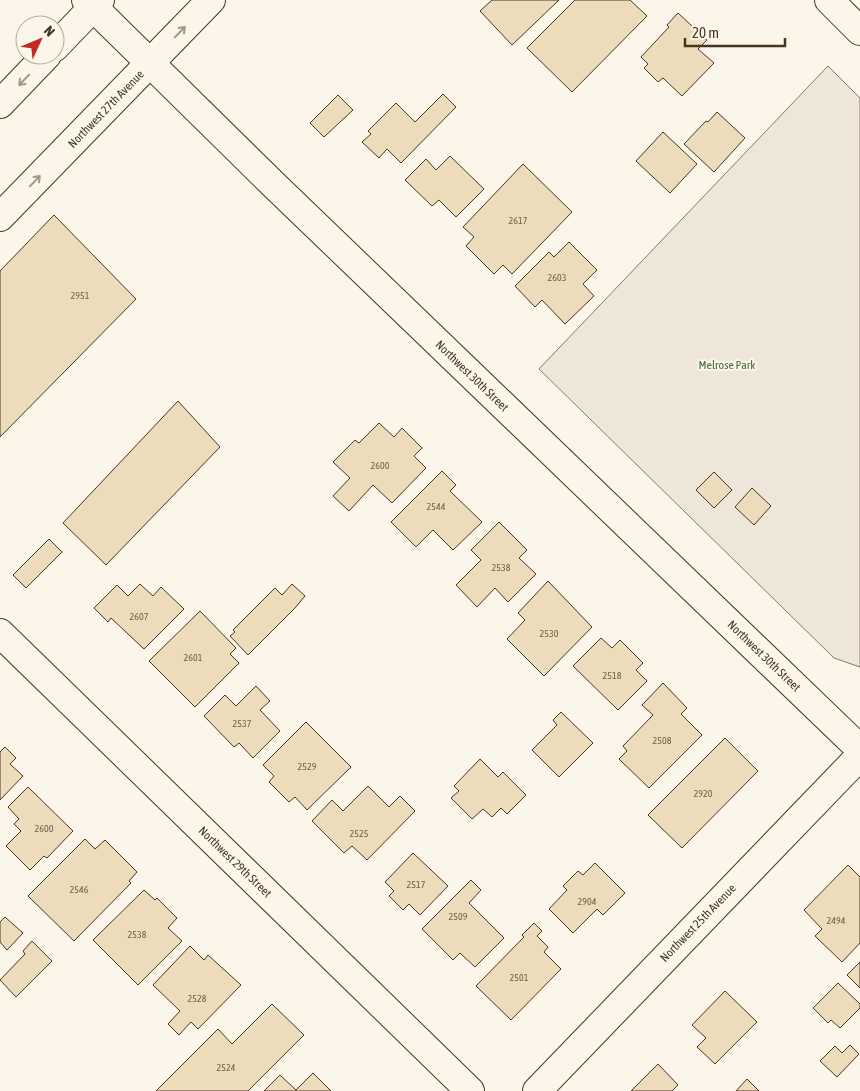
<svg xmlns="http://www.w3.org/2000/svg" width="860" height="1091" font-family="'Asap Condensed',sans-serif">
<rect width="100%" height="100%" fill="#fbf6e9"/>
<!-- green -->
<path fill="#ede6d9" stroke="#887966" d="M 828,66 L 860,98 L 860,667 L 834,658 L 539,369 Z"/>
<!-- building -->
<path fill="#ecdcbc" stroke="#4a3520" d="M 492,0 L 559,0 L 512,45 L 480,11 Z
M 575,0 L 630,0 L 647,16 L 572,92 L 527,48 Z
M 678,13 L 707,40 L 698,49 L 714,63 L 682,96 L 663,78 L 658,82 L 644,68 L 648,64 L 641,57 L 669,27 L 667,25 Z
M 443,94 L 456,107 L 401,163 L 387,149 L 379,158 L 362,142 L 371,134 L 368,131 L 396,103 L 415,122 Z
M 338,95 L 353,110 L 324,137 L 310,123 Z
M 717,112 L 745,138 L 714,172 L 684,144 L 706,121 L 708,122 Z
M 663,132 L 697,164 L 670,193 L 636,161 Z
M 450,156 L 484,189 L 456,217 L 439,200 L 432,206 L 405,180 L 426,159 L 436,170 Z
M 523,164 L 572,212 L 512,274 L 503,265 L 494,274 L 466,246 L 474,237 L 463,227 Z
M 54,215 L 136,299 L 0,437 L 0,271 Z
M 569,242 L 597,270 L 583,284 L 594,296 L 565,324 L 542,300 L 535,307 L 515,286 L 549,252 L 554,257 Z
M 178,401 L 220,447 L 106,565 L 63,523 Z
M 379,423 L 394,437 L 402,428 L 422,448 L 414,456 L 426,468 L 392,503 L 373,485 L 349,511 L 333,496 L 350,478 L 333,462 L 355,440 L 359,443 Z
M 442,471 L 456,485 L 450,491 L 482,522 L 453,550 L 433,530 L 416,547 L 391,522 Z
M 714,472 L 732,490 L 714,508 L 696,490 Z
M 752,488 L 771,506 L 754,525 L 735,507 Z
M 499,522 L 527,550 L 519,558 L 536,574 L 508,602 L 495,588 L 477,607 L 456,585 L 481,560 L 471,550 Z
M 49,539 L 62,552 L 26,588 L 13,575 Z
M 548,581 L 592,627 L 544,676 L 507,639 L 525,620 L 518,613 Z
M 140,584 L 153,596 L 161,587 L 184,609 L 144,649 L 111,618 L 108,622 L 94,608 L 117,585 L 128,596 Z
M 292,584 L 305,596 L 295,608 L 248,655 L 230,636 L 235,632 L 233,630 L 275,588 L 282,595 Z
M 200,611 L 236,648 L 230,654 L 239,663 L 195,707 L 149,661 Z
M 601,638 L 612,648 L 620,640 L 643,663 L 636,670 L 647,681 L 618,710 L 573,666 Z
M 663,683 L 687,708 L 681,714 L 702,735 L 649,788 L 619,759 L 627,751 L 623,746 L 653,715 L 642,705 Z
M 256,686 L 270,701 L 260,710 L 280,731 L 253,758 L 239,743 L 234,747 L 204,716 L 225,695 L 236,706 Z
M 561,712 L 593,743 L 559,777 L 532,750 L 557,725 L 553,720 Z
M 306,722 L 351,767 L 307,810 L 295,797 L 289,802 L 269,782 L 274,776 L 263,765 Z
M 725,738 L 758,771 L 682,848 L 648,815 Z
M 5,747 L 16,758 L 10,764 L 23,776 L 0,800 L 0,752 Z
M 480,759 L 498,777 L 503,772 L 526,795 L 507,814 L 501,808 L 492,817 L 483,809 L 472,819 L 451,798 L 459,791 L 454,786 Z
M 368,786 L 389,807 L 400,796 L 415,811 L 367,860 L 352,846 L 344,853 L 312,821 L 332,800 L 343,811 Z
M 28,787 L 73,831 L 47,858 L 44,856 L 30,870 L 6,846 L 21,831 L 14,824 L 19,819 L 8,807 Z
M 85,839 L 95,849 L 105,840 L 137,872 L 129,881 L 131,883 L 74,941 L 28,896 Z
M 413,853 L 448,886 L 420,915 L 409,904 L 403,910 L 389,896 L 394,891 L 385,882 Z
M 595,863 L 625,893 L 603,915 L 597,909 L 573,933 L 549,909 L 567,890 L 563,886 L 578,871 L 583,875 Z
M 848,865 L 860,877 L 860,943 L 842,962 L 815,936 L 822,929 L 804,910 Z
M 471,880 L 481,890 L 469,903 L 504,938 L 475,967 L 460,953 L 453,960 L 422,929 Z
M 144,890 L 155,900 L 157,898 L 177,918 L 168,928 L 182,941 L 138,985 L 93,940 Z
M 5,917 L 23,933 L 7,950 L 0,942 L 0,922 Z
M 534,923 L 542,931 L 537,936 L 548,947 L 544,952 L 561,969 L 511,1020 L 476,986 L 524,937 L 522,935 Z
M 32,941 L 52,961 L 16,997 L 0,980 L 25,954 L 23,951 Z
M 190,946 L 204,960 L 208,955 L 241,985 L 198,1029 L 191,1022 L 179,1035 L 168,1024 L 180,1011 L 153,985 Z
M 860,962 L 860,988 L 847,975 Z
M 838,983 L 860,1004 L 860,1008 L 840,1028 L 831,1020 L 828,1023 L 813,1008 Z
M 725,991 L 757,1022 L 715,1064 L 697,1047 L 706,1038 L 692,1025 Z
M 272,1004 L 304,1035 L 248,1091 L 156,1091 L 218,1029 L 232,1044 Z
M 850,1045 L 859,1054 L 837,1077 L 820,1061 L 835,1046 L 842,1053 Z
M 658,1064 L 678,1085 L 672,1091 L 631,1091 Z
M 313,1073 L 331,1091 L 264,1091 L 280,1075 L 296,1090 Z
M 747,1079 L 759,1091 L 736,1091 Z"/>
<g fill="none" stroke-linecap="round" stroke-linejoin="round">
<defs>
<path id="street" d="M 86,0 L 273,184 L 860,749
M 829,0 L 860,31
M 0,633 L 470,1091
M 537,1091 L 860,756"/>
<path id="highway" d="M 55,47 L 100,0
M 0,104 L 47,55
M 0,217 L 211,0"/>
</defs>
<!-- street casing -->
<use href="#street" stroke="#4a3520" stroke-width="30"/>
<!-- highway casing -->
<use href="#highway" stroke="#4a3520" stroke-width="30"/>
<!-- street -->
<use href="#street" stroke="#fbf6e9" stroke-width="28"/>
<!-- highway -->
<use href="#highway" stroke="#fbf6e9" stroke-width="28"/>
</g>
<!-- one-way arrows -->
<defs><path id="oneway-shaft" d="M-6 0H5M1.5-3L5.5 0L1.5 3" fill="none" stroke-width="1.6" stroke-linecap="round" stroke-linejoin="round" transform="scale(1.25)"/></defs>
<g stroke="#a29684">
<use href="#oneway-shaft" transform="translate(180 32) rotate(-46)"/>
<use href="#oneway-shaft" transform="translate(24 80) rotate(134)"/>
<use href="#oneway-shaft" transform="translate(35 181) rotate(-46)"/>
</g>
<g text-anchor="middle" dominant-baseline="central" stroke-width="4" stroke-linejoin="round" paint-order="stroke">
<!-- number labels -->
<g font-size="10" fill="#725f47">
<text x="518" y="220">2617</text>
<text x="557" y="277">2603</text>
<text x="80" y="295">2951</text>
<text x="380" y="465">2600</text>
<text x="436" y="506">2544</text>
<text x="501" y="567">2538</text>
<text x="139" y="616">2607</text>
<text x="549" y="633">2530</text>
<text x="193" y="657">2601</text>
<text x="612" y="675">2518</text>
<text x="242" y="723">2537</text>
<text x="662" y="740">2508</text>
<text x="307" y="766">2529</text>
<text x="703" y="793">2920</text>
<text x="44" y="828">2600</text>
<text x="359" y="833">2525</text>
<text x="416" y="884">2517</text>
<text x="79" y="889">2546</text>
<text x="587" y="901">2904</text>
<text x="458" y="916">2509</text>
<text x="836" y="920">2494</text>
<text x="137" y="934">2538</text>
<text x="519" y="977">2501</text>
<text x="197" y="998">2528</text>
<text x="226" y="1067">2524</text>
</g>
<!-- street labels -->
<g font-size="12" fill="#4a3520" stroke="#fbf6e9">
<text transform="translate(106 109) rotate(-46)">Northwest 27th Avenue</text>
<text transform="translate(472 376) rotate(44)">Northwest 30th Street</text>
<text transform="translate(764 656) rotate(44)">Northwest 30th Street</text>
<text transform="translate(235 862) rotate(44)">Northwest 29th Street</text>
<text transform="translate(698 923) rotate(-46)">Northwest 25th Avenue</text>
</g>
<!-- park labels -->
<g font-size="12" fill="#436837" stroke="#fbf6e9">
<text x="727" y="365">Melrose Park</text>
</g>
</g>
<!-- north arrow -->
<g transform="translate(40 40) rotate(46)"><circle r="24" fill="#fbf6e9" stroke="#b4a999"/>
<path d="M0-4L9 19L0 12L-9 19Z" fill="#c62828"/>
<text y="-8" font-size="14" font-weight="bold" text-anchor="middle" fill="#4a3520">N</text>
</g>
<!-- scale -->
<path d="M685 38v8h100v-8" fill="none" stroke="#4a3520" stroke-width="2.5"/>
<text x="692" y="38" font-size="15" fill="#4a3520" stroke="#fbf6e9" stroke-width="4" paint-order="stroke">20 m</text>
</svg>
